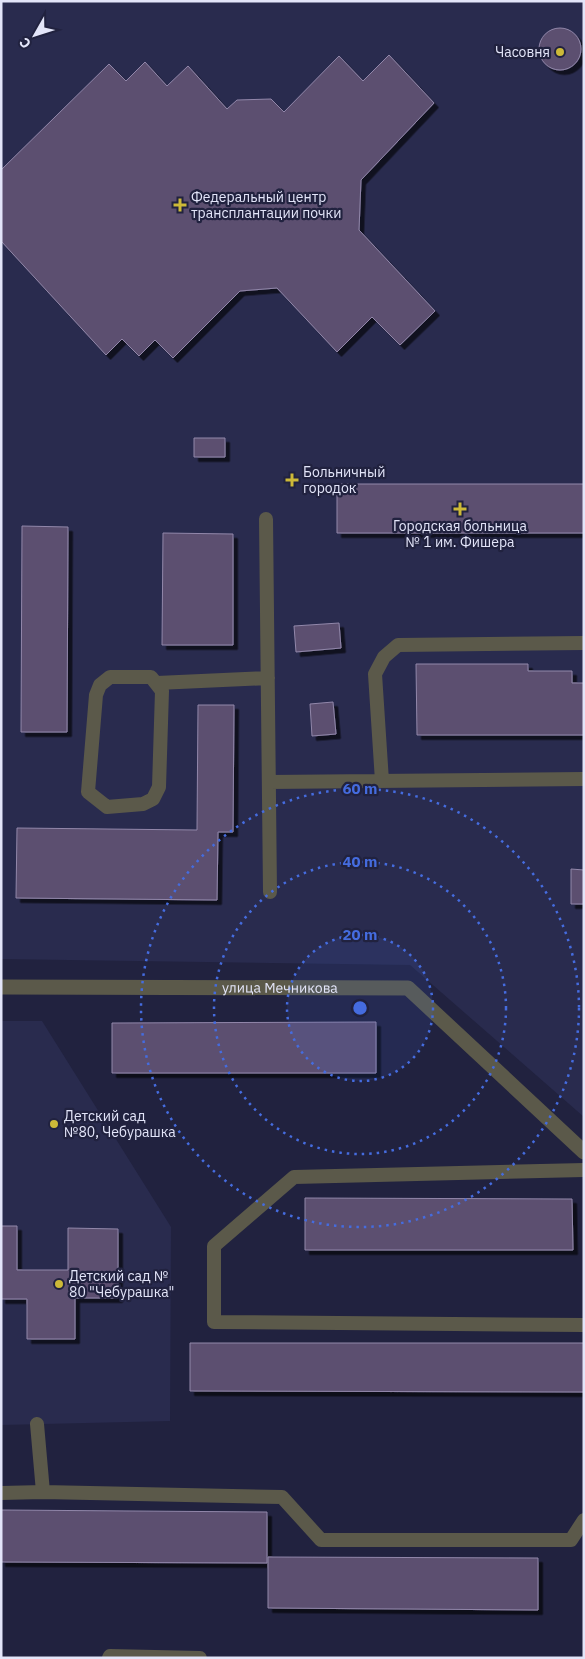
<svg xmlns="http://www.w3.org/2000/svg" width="585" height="1659" font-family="'IBM Plex Sans',sans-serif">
<defs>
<filter id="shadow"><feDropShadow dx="4.5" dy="4.5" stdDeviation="0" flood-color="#0009"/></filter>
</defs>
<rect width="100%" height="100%" fill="#21223f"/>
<!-- built -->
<path fill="#292b4e" d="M 1,1 L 584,1 L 584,1117 L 410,965 L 1,959 Z
M 1,1021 L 42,1021 L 171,1227 L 170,1421 L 1,1425 Z"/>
<!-- building -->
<path fill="#5b5070" stroke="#9287aa" filter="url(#shadow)" d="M539 49a21 21 0 1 1 42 0a21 21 0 1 1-42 0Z
M 389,55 L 434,103 L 361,180 L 359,230 L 435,311 L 400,345 L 372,317 L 337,352 L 277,288 L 240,291 L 173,358 L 155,340 L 139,356 L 122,339 L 106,355 L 1,241 L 1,170 L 109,64 L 126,81 L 145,62 L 167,86 L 188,66 L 227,109 L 237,100 L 271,99 L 284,112 L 339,56 L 363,81 Z
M 194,438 L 225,438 L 225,457 L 194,457 Z
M 337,484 L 584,484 L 584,533 L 337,533 Z
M 22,526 L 68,527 L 67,732 L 21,732 Z
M 163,533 L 233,534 L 233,645 L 162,645 Z
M 339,623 L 341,648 L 296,652 L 294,626 Z
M 416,664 L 528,664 L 528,671 L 572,671 L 572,683 L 584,683 L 584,735 L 417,735 Z
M 333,702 L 336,734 L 312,736 L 310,704 Z
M 198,705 L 234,705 L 233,832 L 218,832 L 217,900 L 16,898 L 17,828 L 197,830 Z
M 571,869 L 584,870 L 584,904 L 571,904 Z
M 376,1022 L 376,1073 L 112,1073 L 112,1023 Z
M 305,1198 L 572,1199 L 573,1250 L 305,1250 Z
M 1,1226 L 17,1226 L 17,1270 L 68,1270 L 68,1228 L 118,1229 L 118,1298 L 75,1298 L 75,1339 L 27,1339 L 27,1299 L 1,1299 Z
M 190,1343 L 584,1343 L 584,1392 L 190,1391 Z
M 1,1510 L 267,1512 L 267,1563 L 1,1562 Z
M 268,1557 L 538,1558 L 538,1610 L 268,1608 Z"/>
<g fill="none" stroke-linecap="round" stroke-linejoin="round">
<!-- lane -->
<path stroke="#5b594a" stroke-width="14" d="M 266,519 L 270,892
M 110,677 L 151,677 L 162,691 L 159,787 L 153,799 L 143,804 L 107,807 L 88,792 L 96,695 L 100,685 Z
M 157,683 L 268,678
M 382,781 L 375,674 L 384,657 L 398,645 L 584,643
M 269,782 L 584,779
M 584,1170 L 294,1177 L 214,1246 L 214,1322 L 584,1325
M 37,1424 L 43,1492
M 1,1493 L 43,1492 L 282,1497 L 321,1540 L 571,1540 L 584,1520
M 109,1658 L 110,1656 L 200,1658"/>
<!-- street -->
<path stroke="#5b594a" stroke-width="15" id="s1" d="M 1,987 L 408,988 L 584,1152"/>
</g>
<!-- distance rings -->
<circle cx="360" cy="1008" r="73" fill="#456cdf" fill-opacity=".12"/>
<g fill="none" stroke="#456cdf" stroke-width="2.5" stroke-dasharray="2.5 5">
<circle cx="360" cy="1008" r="73"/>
<circle cx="360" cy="1008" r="146"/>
<circle cx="360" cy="1008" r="219"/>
</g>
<!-- markers -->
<g fill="#cdb938" stroke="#21223f" stroke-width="2">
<circle cx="560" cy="52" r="5"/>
<path d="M177.5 197.5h5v5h5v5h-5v5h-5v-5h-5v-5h5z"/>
<path d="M289.5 472.5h5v5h5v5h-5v5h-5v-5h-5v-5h5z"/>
<path d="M457.5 501.5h5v5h5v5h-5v5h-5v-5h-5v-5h5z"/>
<circle cx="54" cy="1124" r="5"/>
<circle cx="59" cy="1284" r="5"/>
</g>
<g text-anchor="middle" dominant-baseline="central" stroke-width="4.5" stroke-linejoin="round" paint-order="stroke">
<!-- poi labels -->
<g font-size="14" fill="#e3e5f9" stroke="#21223f" text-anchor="start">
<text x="550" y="52" text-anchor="end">Часовня</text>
<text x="191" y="197">Федеральный центр<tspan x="191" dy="16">трансплантации почки</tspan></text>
<text x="303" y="472">Больничный<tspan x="303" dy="16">городок</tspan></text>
<text x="460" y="526" text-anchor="middle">Городская больница<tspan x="460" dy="16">№ 1 им. Фишера</tspan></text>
<text x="64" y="1116">Детский сад<tspan x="64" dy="16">№80, Чебурашка</tspan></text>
<text x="69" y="1276">Детский сад №<tspan x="69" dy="16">80 "Чебурашка"</tspan></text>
</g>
<!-- street labels -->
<g font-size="14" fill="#e3e5f9" stroke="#21223f">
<text stroke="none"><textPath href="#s1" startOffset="279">улица Мечникова</textPath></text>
</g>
</g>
<circle cx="360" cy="1008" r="8" fill="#456cdf" stroke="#21223f" stroke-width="2.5"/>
<g font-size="15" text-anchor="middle" font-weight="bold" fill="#456cdf" stroke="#21223f" stroke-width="4.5" stroke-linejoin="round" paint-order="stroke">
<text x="360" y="794">60 m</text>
<text x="360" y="867">40 m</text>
<text x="360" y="940">20 m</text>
</g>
<!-- border -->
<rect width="585" height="1659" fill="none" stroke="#e3e5f9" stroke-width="5"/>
<!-- north arrow -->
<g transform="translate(35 35) rotate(231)" stroke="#21223f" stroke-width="4" paint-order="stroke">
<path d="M0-4L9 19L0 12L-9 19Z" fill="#e3e5f9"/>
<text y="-8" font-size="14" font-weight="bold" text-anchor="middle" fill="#e3e5f9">С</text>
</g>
</svg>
